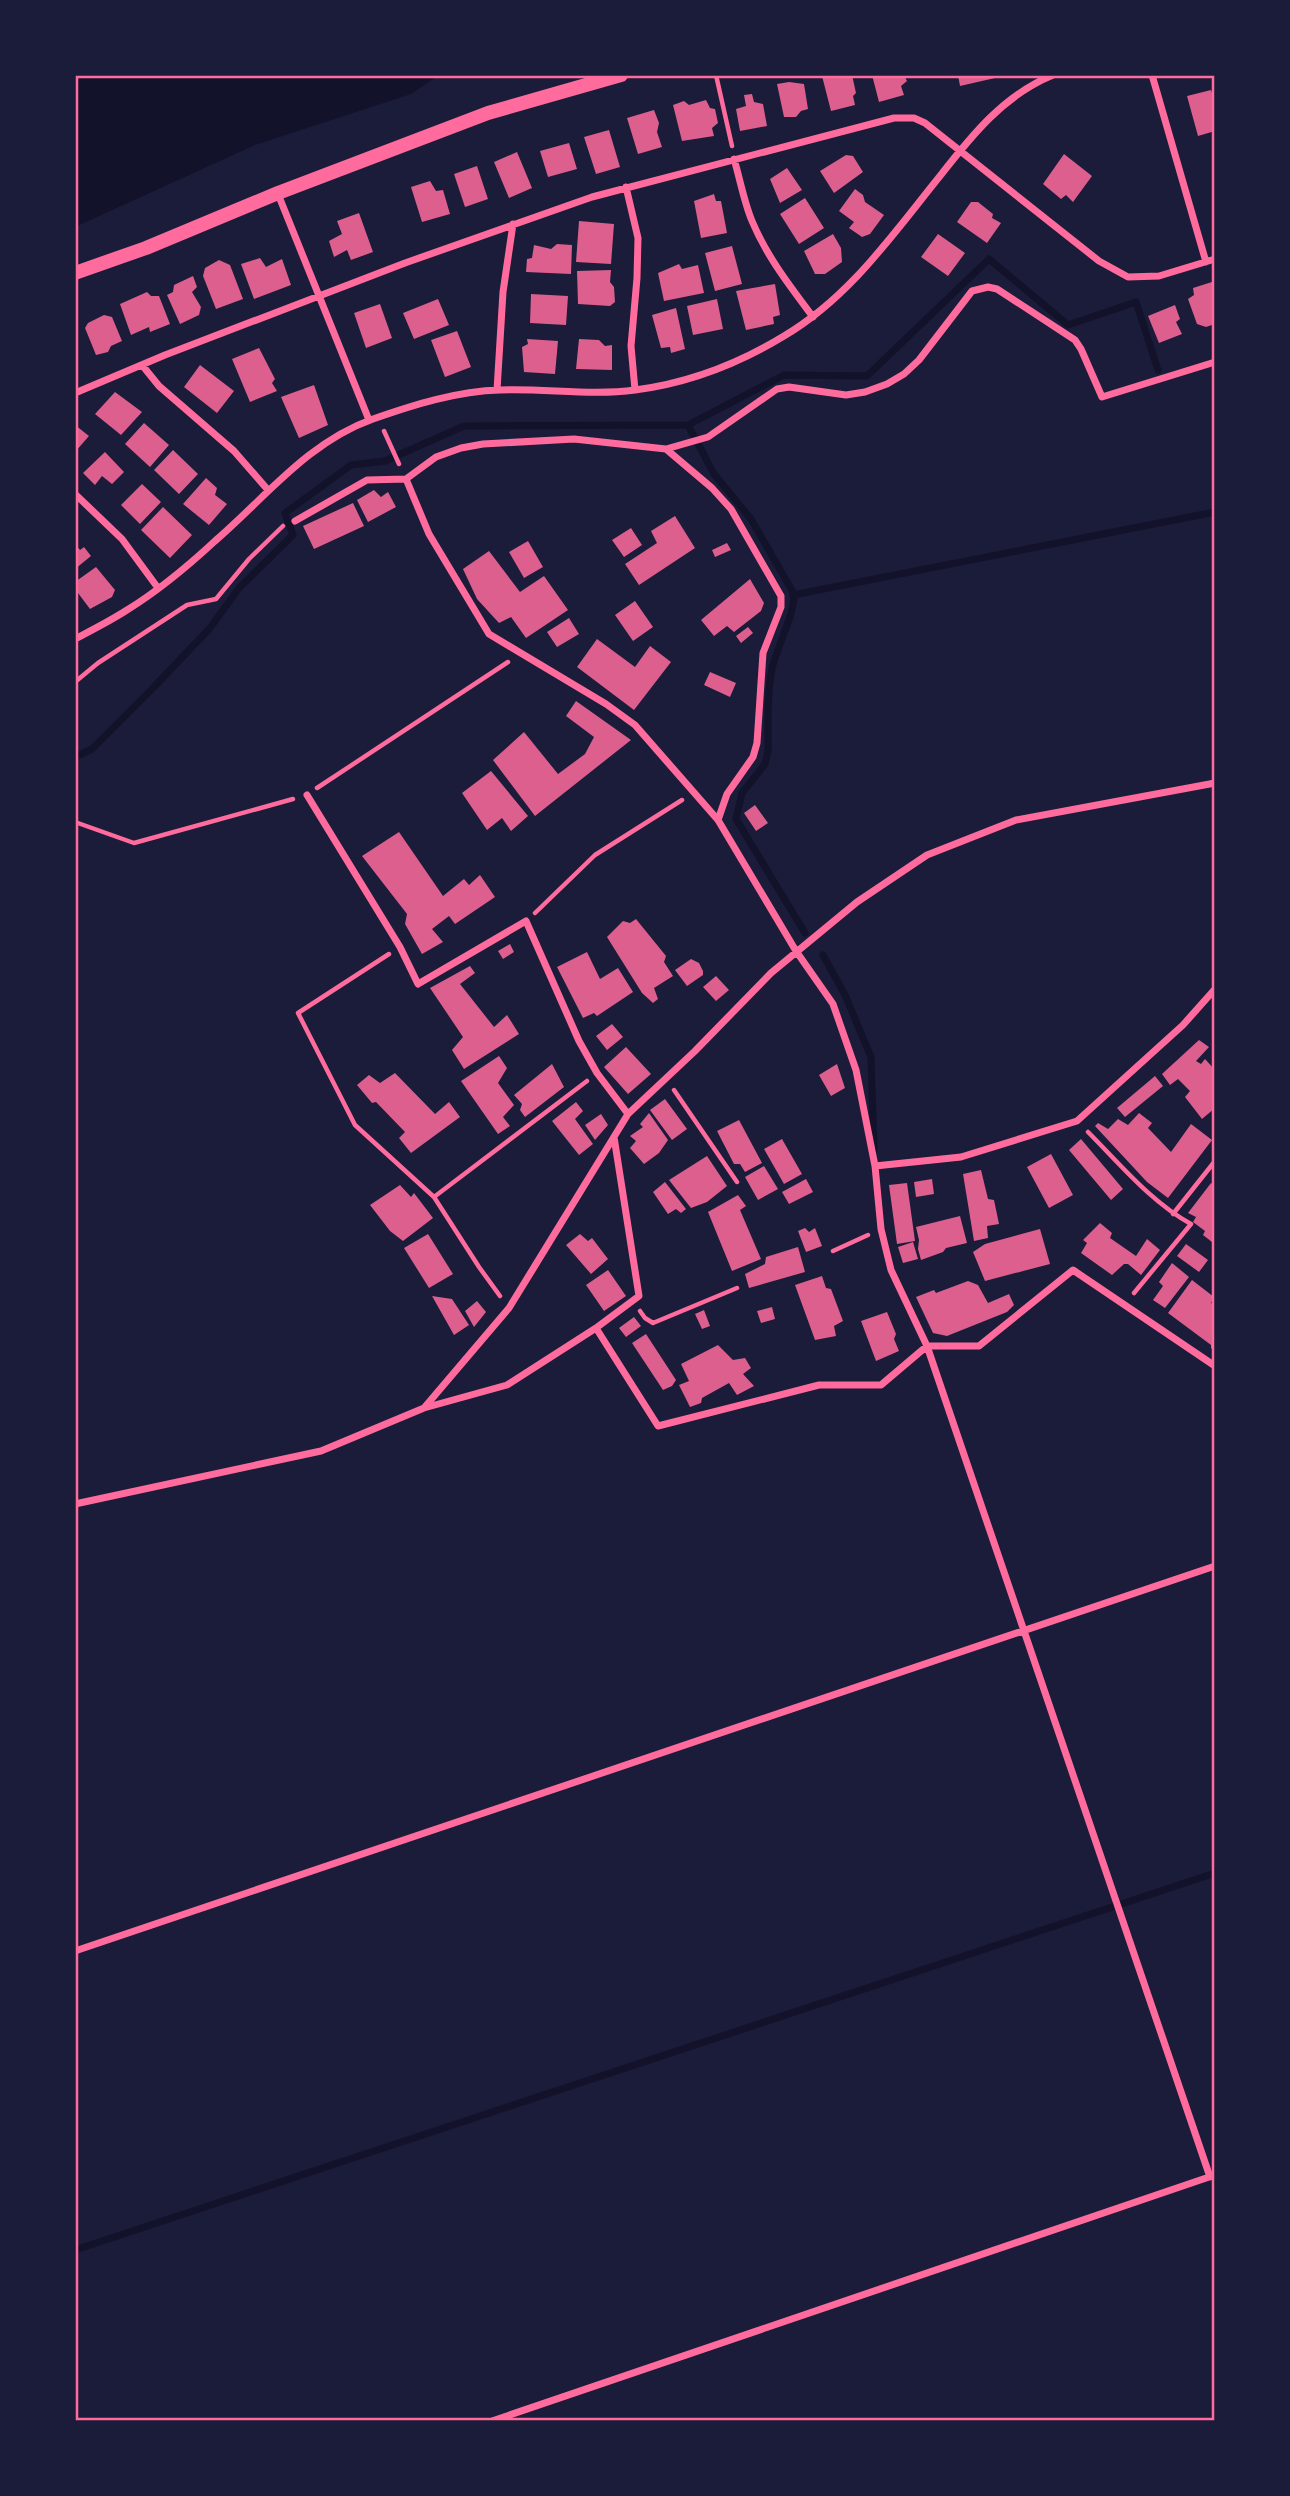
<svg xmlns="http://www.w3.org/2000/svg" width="1290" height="2496" font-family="'PT Sans',sans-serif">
<rect width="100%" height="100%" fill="#1b1b3a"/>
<!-- water -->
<path fill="#12122b" d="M 75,75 L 439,75 L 411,94 L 255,145 L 75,227 Z"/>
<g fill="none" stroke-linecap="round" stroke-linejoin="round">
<!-- stream -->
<path stroke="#12122b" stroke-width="7" d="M 688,425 L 714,474 L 751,519 L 794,594 C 795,613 777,647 772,668 C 767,695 768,724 768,751 L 765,764 L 742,793 L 736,819 L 805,933
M 793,595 L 1215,512
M 75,757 L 92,749 L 153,688 L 210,628 L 239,588 L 293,535 L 285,513 L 351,465 L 385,461 L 464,426 L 688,425 L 784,375 L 867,376 L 989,259 L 1068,325 L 1136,302 L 1158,370
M 823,955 L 845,995 L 871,1057 L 874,1150
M 75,2250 L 1215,1873"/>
</g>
<!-- building -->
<path fill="#dd5f8e" d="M 852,75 L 856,93 L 853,96 L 855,105 L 831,111 L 822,76 Z
M 872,75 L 904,75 L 907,81 L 901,86 L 904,95 L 879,102 Z
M 958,75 L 994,75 L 995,78 L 960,86 Z
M 789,82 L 804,84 L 808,109 L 801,111 L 796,117 L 784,117 L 777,84 Z
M 1211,90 L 1215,102 L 1215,131 L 1198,136 L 1187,96 Z
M 752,94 L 754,102 L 763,104 L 767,126 L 740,131 L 736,109 L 746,106 L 744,95 Z
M 706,100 L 710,108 L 715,109 L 718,123 L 712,128 L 714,136 L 682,141 L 673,105 L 684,101 L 689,105 Z
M 654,110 L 659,123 L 657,132 L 662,147 L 638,154 L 627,118 Z
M 609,130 L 620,167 L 596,174 L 584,137 Z
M 569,143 L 577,169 L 548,177 L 540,151 Z
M 517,152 L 532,188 L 509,198 L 494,162 Z
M 1064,154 L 1092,176 L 1073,202 L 1066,195 L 1061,199 L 1043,184 Z
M 846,155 L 853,156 L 863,172 L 834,193 L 820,171 Z
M 477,166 L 488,199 L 465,207 L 454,174 Z
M 787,168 L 802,190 L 780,203 L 770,179 Z
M 430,181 L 436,191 L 443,190 L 450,214 L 422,222 L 411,187 Z
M 855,189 L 863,195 L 865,202 L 884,215 L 870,234 L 862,237 L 849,228 L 854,222 L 839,211 Z
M 714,194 L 716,201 L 721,201 L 727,233 L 701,238 L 694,201 Z
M 805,198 L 824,228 L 799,244 L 780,214 Z
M 971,202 L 978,202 L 993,214 L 992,218 L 1001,223 L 987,243 L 957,222 Z
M 359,213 L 373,252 L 351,260 L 347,250 L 334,257 L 329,241 L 342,234 L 337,221 Z
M 579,221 L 614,224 L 611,264 L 576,262 Z
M 833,234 L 841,248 L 842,262 L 825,274 L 815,274 L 804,251 Z
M 938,234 L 965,253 L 948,276 L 921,257 Z
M 557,244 L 572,245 L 571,274 L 526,272 L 527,259 L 532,258 L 534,245 L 551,249 Z
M 732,246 L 742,284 L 715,291 L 705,253 Z
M 260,258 L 266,267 L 282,259 L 291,285 L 254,299 L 241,264 Z
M 219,260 L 230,265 L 243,299 L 216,309 L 203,276 L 205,268 Z
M 679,264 L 682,269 L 698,265 L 704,293 L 664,301 L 658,273 Z
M 611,270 L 610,282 L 614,287 L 615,302 L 610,306 L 578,304 L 577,271 Z
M 193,276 L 197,287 L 192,292 L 201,307 L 199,315 L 180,324 L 167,295 L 173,292 L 174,285 Z
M 1215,281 L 1215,324 L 1206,327 L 1197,324 L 1188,299 L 1194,295 L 1193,288 Z
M 775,284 L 780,315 L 773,317 L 774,324 L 746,330 L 736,291 Z
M 147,292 L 151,296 L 159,296 L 170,324 L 150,332 L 149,327 L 131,335 L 120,304 Z
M 531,294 L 568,296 L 566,325 L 530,323 Z
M 438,299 L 449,325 L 414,339 L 403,313 Z
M 717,299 L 723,329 L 693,335 L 687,306 Z
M 380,304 L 392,338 L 366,348 L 354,313 Z
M 1175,305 L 1180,319 L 1176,322 L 1182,334 L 1159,343 L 1148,316 Z
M 676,308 L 685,349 L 671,353 L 670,347 L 661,348 L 652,315 Z
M 104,315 L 112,317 L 122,341 L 111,346 L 108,352 L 96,355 L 85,328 L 88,323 Z
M 457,331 L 471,367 L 445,377 L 431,340 Z
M 527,339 L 558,341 L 555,374 L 524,372 L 522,347 L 528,344 Z
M 579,339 L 599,340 L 605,346 L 612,345 L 612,370 L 576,369 Z
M 259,348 L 275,379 L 272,383 L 277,391 L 250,402 L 232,359 Z
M 200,365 L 234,391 L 217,413 L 184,387 Z
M 314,385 L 328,425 L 299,438 L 281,397 Z
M 115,392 L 142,412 L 121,435 L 95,414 Z
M 144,423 L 169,445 L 150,467 L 125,444 Z
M 75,425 L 89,436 L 75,452 Z
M 173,450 L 198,474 L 179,494 L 154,470 Z
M 105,452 L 124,472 L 112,484 L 102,476 L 95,485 L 83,473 Z
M 206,478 L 217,488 L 215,495 L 227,504 L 209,525 L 183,504 Z
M 142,484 L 161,502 L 140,524 L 121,505 Z
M 374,490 L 381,497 L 388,492 L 396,507 L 368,522 L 357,500 Z
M 353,503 L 364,526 L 314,549 L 303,526 Z
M 163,507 L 192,535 L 170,558 L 141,530 Z
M 675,516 L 695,548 L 639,585 L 625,564 L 657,543 L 651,531 Z
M 631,528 L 642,545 L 624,557 L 612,540 Z
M 528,541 L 543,567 L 524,578 L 509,552 Z
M 727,543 L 731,550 L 715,557 L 712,550 Z
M 75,544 L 80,550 L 84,547 L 91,556 L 75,569 Z
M 489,551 L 520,592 L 544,576 L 568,610 L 526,638 L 511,617 L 499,623 L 477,599 L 463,569 Z
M 96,567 L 115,590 L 112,597 L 90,609 L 75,589 L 75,582 Z
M 750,579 L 764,603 L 761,611 L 734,632 L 727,626 L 714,636 L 701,620 Z
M 635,601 L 653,627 L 633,641 L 615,615 Z
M 569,618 L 579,634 L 557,647 L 547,632 Z
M 748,627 L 753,633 L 741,643 L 736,636 Z
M 597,639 L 635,667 L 650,646 L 671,662 L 634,710 L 577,667 Z
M 710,672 L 736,683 L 730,697 L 704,685 Z
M 576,701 L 631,740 L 535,816 L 493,760 L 524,732 L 558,774 L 585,754 L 594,737 L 566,716 Z
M 491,771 L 528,816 L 511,831 L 502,818 L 487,830 L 462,793 Z
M 755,805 L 768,823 L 756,831 L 744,813 Z
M 399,832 L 443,896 L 464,879 L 469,885 L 480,875 L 495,897 L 455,924 L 449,916 L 432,929 L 443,942 L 422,954 L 405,924 L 407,914 L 362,856 Z
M 636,919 L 666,956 L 664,962 L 673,976 L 654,988 L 658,999 L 653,1003 L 642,993 L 607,937 L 623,921 L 630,923 Z
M 510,944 L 514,952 L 503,959 L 498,951 Z
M 587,952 L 600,979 L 618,968 L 633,992 L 597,1016 L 594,1013 L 583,1018 L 557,967 Z
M 691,959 L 699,963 L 703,971 L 703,975 L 687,986 L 675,970 Z
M 470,966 L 475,973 L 460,984 L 494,1027 L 507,1015 L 519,1034 L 464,1069 L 452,1050 L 463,1037 L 430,988 Z
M 716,976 L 729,990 L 716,1001 L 703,987 Z
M 612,1024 L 623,1037 L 607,1050 L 596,1036 Z
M 1199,1040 L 1209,1047 L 1196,1061 L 1201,1064 L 1205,1059 L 1215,1070 L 1215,1108 L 1202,1119 L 1185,1097 L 1190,1091 L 1178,1079 L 1170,1085 L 1162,1074 Z
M 626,1047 L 651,1074 L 628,1094 L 604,1067 Z
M 499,1056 L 507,1068 L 498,1083 L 514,1105 L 503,1117 L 510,1126 L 498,1134 L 461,1081 Z
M 552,1064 L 564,1087 L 525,1117 L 520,1110 L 522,1104 L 514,1095 Z
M 837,1064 L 845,1088 L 831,1096 L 819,1075 Z
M 395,1073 L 435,1114 L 449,1102 L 460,1117 L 411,1153 L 399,1138 L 405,1132 L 376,1102 L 372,1103 L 357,1085 L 369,1075 L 380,1083 Z
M 1155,1076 L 1163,1086 L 1125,1117 L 1117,1108 Z
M 665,1099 L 687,1129 L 672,1140 L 650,1110 Z
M 576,1102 L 583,1111 L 575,1119 L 593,1144 L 579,1155 L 552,1121 Z
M 649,1113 L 668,1140 L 659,1153 L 644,1164 L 630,1148 L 636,1141 L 630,1136 L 643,1127 L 640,1124 Z
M 1139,1113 L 1152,1123 L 1148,1128 L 1171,1152 L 1191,1124 L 1212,1140 L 1168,1198 L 1147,1182 L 1095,1126 L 1098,1123 L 1108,1129 L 1118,1119 L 1128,1125 Z
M 601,1114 L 608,1125 L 595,1140 L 585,1125 Z
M 739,1120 L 762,1163 L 745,1172 L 740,1164 L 734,1164 L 717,1131 Z
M 782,1139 L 802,1174 L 784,1184 L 764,1149 Z
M 1081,1139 L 1123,1189 L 1111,1200 L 1069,1150 Z
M 1051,1154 L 1073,1195 L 1049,1208 L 1027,1167 Z
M 707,1156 L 727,1186 L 707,1202 L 691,1208 L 669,1180 Z
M 764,1166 L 778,1189 L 758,1200 L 745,1177 Z
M 981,1170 L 988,1199 L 994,1200 L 999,1224 L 987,1226 L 988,1238 L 974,1241 L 963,1174 Z
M 806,1179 L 813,1192 L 789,1204 L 782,1192 Z
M 932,1179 L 934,1194 L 916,1197 L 914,1182 Z
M 665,1182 L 686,1209 L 681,1213 L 676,1209 L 668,1214 L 653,1192 Z
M 907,1183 L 915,1241 L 897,1244 L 889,1185 Z
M 1211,1183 L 1215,1186 L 1215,1241 L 1212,1242 L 1203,1235 L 1205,1231 L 1193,1222 L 1196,1217 L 1188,1213 Z
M 400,1185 L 411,1197 L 414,1193 L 433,1218 L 403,1241 L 390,1231 L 370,1205 Z
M 738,1195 L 746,1206 L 740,1210 L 761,1259 L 732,1271 L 708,1212 Z
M 960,1216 L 967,1243 L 946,1248 L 943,1252 L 921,1260 L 918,1249 L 919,1240 L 916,1227 Z
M 1100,1223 L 1112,1233 L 1110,1238 L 1136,1256 L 1147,1239 L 1160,1250 L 1141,1275 L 1128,1264 L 1124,1264 L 1112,1275 L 1081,1253 L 1087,1243 L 1083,1240 Z
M 805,1228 L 809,1232 L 815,1228 L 822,1246 L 806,1252 L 798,1231 Z
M 1040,1229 L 1050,1264 L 985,1281 L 973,1252 L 985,1244 Z
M 428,1234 L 453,1274 L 429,1288 L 404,1248 Z
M 580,1234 L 588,1241 L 592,1238 L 608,1259 L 591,1274 L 566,1245 Z
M 913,1242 L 918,1259 L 903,1263 L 898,1247 Z
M 1186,1244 L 1208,1260 L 1199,1272 L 1177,1256 Z
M 798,1247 L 805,1272 L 749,1288 L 745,1274 L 765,1264 L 766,1257 Z
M 1172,1263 L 1189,1277 L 1165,1308 L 1153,1300 L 1163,1286 L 1159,1282 Z
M 608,1270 L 626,1296 L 604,1311 L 586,1285 Z
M 822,1276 L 826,1288 L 831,1289 L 843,1321 L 834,1326 L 836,1336 L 815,1340 L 795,1285 Z
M 1192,1280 L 1214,1297 L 1211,1303 L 1215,1305 L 1215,1351 L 1211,1348 L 1211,1345 L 1168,1313 Z
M 968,1281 L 978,1285 L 988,1303 L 1009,1294 L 1014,1305 L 1007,1312 L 947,1336 L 933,1333 L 916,1297 L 934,1290 L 936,1293 Z
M 432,1296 L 452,1299 L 469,1325 L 454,1335 Z
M 477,1301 L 486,1312 L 474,1327 L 465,1311 Z
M 772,1307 L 775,1319 L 761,1323 L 757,1311 Z
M 704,1310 L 710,1326 L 702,1329 L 695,1314 Z
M 887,1312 L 896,1334 L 894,1339 L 899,1351 L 876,1361 L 861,1321 Z
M 634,1317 L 641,1326 L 626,1337 L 619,1328 Z
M 646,1334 L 676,1380 L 672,1386 L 663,1390 L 632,1343 Z
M 718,1345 L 733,1360 L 745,1358 L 751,1368 L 743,1374 L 754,1386 L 737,1395 L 729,1383 L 702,1398 L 701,1403 L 690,1407 L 679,1385 L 689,1381 L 681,1364 Z"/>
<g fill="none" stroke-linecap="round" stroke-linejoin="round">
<!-- path -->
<path stroke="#ff6b9d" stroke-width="4.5" d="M 716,75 L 732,146
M 384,431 L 399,464
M 75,682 L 98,663 L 187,605 L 216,599 L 249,559 L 283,526
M 317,788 L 508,662
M 75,822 L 134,843 L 293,799
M 535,913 L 595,855 L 682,800
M 389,954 L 298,1013 L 355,1125 L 434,1197 L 479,1267 L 500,1296
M 674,1090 L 737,1182
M 1088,1132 C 1120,1164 1151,1202 1191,1224 L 1134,1293
M 434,1197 L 587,1081
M 1173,1214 L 1215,1161
M 833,1251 L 868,1235
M 640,1311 L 645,1318 L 653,1323 L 737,1288"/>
<!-- minor -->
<path stroke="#ff6b9d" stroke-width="7" d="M 1152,75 L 1206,262
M 734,159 C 740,179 744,202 752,221 C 767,257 790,286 813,317
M 626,187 L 638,238 L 637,278 L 631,346 L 635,390
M 278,194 L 369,420
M 142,365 L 159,386 L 234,451 L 268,490
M 497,390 L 503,292 L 513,224
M 75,393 L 165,355 L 405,263 L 592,197 L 894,118 L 914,118 L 925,123 L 1099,261 L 1128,277 L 1159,276 L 1215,259
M 406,479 L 436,457 L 461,448 L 483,444 L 574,439 L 666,449
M 75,494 L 122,539 L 158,588
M 295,521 L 367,480 L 406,479 L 429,534 L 489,634 L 606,704 L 635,725 L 718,820 L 796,951 L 833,1004 L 856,1070 L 875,1166 L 881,1229 L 891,1270 L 927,1346 L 1210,2177
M 75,639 C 92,630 110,621 127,610 C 158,591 188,566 215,541 C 266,497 308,442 373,419 C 413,405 457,391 500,390 C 544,388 591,396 635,390 C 689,383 738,364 784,336 C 850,297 893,234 940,176 C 972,135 1004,95 1053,75
M 307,795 L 400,947 L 418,984 L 526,921 L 579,1041 L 597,1073 L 628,1114
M 718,820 L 727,794 L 753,757 L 757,743 L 763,653 L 781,607 L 781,596 L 731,509 L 712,488 L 666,449 L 708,437 L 777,389 L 789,387 L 846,395 L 865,392 L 887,384 L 904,374 L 919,360 L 972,291 L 988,287 L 997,289 L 1075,340 L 1081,349 L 1102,397 L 1215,362
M 875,1166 L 961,1157 L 1077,1121 L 1183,1025 L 1215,989
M 596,1328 L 639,1296 L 614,1137
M 424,1408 L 507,1385 L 596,1328 L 658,1426 L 819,1385 L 881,1385 L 927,1346 L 979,1346 L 1073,1270 L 1215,1366
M 75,1504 L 321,1451 L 424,1408 L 509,1308 L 628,1114 L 695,1051 L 771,973 L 857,902 L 927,855 L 1016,820 L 1215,783
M 75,1951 L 1215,1566
M 492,2421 L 1215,2175"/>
<!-- secondary -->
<path stroke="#ff6b9d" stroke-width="14" d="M 75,273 L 146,248 L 278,193 L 488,113 L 621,75"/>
</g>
<!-- border -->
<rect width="1290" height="2496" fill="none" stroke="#1b1b3a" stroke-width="154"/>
<rect x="77" y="77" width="1136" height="2342" fill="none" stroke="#ff6b9d" stroke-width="2.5"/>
</svg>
